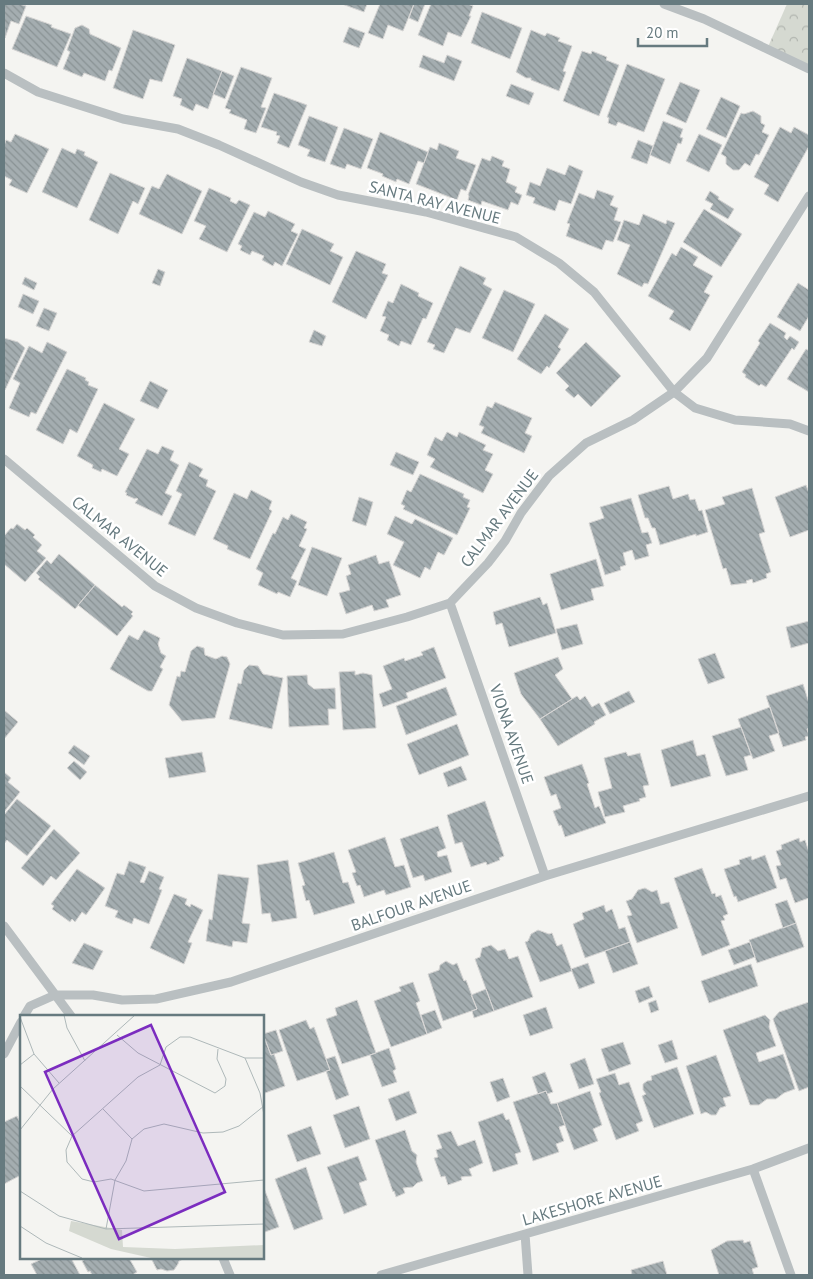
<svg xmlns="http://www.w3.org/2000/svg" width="813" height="1279" font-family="'PT Sans',sans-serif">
<defs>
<pattern id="park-crowns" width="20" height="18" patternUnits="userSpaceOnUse" patternTransform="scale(1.25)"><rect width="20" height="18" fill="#d5d9d1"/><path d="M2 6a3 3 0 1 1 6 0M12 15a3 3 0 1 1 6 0" fill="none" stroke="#b1b5af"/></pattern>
<pattern id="building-back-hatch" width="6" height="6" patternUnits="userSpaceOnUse" patternTransform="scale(1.25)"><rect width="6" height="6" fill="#a4adb0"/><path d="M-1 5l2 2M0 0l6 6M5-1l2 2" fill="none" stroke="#899294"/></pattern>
</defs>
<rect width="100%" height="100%" fill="#f4f4f1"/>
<!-- park -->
<path fill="url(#park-crowns)" d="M 787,4 L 809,4 L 809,69 L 767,49 Z"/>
<!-- building -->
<path fill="url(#building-back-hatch)" stroke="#d6d5d4" d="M 4,4 L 19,4 L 26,6 L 19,24 L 11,21 L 5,38 Z
M 342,4 L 367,4 L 364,12 Z
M 380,4 L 414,4 L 403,31 L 388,25 L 383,39 L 368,33 Z
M 414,4 L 425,4 L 418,22 L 409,18 Z
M 431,4 L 467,4 L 473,6 L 469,16 L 471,16 L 461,37 L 448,32 L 443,46 L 418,35 Z
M 482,12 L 522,28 L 510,59 L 471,43 Z
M 26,16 L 52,25 L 51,27 L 71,34 L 57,67 L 12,49 Z
M 82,25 L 89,29 L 90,34 L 121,48 L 112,71 L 109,70 L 105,81 L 84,73 L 82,77 L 63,69 L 70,52 L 67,50 L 75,28 Z
M 349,27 L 365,33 L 359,48 L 343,42 Z
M 133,30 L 175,45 L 162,82 L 150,79 L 143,99 L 113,88 Z
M 531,30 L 545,36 L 547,33 L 560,38 L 558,41 L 572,46 L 563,71 L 566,72 L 559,91 L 531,80 L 531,78 L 526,78 L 516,72 Z
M 582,51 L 591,54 L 592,51 L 607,57 L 606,60 L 619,65 L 599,116 L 563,101 Z
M 423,55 L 444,63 L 447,55 L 462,61 L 454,81 L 419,67 Z
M 187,58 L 222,71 L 208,109 L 196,104 L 193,111 L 180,105 L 182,99 L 173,96 Z
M 627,64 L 665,79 L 644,132 L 618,122 L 616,126 L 608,123 L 609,118 L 607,117 Z
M 241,67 L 272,78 L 261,107 L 266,108 L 256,133 L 244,129 L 247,120 L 229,113 L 231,110 L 225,108 Z
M 222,71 L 234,76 L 225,99 L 213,94 Z
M 680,82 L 700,90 L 686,123 L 666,114 Z
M 511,84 L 534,93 L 529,105 L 506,96 Z
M 274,93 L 307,105 L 289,148 L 277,143 L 280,136 L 276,135 L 277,132 L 261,127 Z
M 721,97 L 740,106 L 726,138 L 706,129 Z
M 753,111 L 758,114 L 761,116 L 761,123 L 765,125 L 762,132 L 769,135 L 759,155 L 756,154 L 750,166 L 745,163 L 739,170 L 733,170 L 726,164 L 726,157 L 721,154 L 741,113 L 744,114 Z
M 309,116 L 338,127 L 325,162 L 307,156 L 310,150 L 298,145 Z
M 663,121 L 683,129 L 680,137 L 683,138 L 681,144 L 678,143 L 670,164 L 650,155 Z
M 780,127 L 791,133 L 794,127 L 809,135 L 809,146 L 778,202 L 764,194 L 769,185 L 754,177 Z
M 344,128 L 373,139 L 361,169 L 347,164 L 345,169 L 330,164 Z
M 380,132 L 428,152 L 424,163 L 418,161 L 409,184 L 397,179 L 396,182 L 382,176 L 383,174 L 367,168 Z
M 15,134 L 49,149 L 27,193 L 9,185 L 12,180 L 4,176 L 4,146 L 6,140 L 11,142 Z
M 699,134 L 722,145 L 709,172 L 686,161 Z
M 638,140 L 653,146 L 647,164 L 631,158 Z
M 439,143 L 459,151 L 456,158 L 476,165 L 466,191 L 461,189 L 457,200 L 416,184 L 430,147 L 437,150 Z
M 62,148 L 75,154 L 77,149 L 85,152 L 84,155 L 98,162 L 77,208 L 42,192 Z
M 492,156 L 504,161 L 502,166 L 510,169 L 506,182 L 517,187 L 515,192 L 522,195 L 518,205 L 511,202 L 508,210 L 482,201 L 481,205 L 468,200 L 469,196 L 468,195 L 482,158 L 490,161 Z
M 569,165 L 583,171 L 571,204 L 559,200 L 555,211 L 533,203 L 535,198 L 526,195 L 530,182 L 540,186 L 547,168 L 565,175 Z
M 110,173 L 145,188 L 138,204 L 133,201 L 118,234 L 89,220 Z
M 167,174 L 202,191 L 182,234 L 139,214 L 152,186 L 159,189 Z
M 209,188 L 231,198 L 230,201 L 236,204 L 239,200 L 250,205 L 227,252 L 199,239 L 206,226 L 194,221 Z
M 597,190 L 614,196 L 610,205 L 618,208 L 614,220 L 621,222 L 613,242 L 606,240 L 602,250 L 566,236 L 570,224 L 567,223 L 579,193 L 594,199 Z
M 710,191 L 719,197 L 718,199 L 734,209 L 728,219 L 710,209 L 713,204 L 705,200 Z
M 704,209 L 742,234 L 721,267 L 683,242 Z
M 268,211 L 295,224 L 291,231 L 298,234 L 282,266 L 275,262 L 273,266 L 262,260 L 264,256 L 252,251 L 250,255 L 240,250 L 242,246 L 238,244 L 254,212 L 265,217 Z
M 643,214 L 666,224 L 667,220 L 675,223 L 648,284 L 644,283 L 642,287 L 617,274 L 630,245 L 617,240 L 624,220 L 639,225 Z
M 302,229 L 334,244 L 330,251 L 343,257 L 330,285 L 286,264 Z
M 681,247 L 698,257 L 693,265 L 713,276 L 704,292 L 710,295 L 690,331 L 669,319 L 674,311 L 648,296 L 672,253 L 676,256 Z
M 356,251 L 386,264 L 382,273 L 388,275 L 366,319 L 332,302 Z
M 460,266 L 486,278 L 483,284 L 492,289 L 470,333 L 456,328 L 444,353 L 433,349 L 435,345 L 427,342 Z
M 158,269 L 165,272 L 160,286 L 152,283 Z
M 25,277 L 37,283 L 34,290 L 22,284 Z
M 798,283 L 809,290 L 809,316 L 800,331 L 777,317 Z
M 401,284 L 419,293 L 418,296 L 433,303 L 426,319 L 423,318 L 411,345 L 401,341 L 399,346 L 387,340 L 389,335 L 380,331 L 386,317 L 382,316 L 388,301 L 393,303 Z
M 504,290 L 535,304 L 513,352 L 482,338 Z
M 23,294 L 39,301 L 33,314 L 18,307 Z
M 44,308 L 57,313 L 49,331 L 36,326 Z
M 545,314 L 569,329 L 558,347 L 561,349 L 549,368 L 547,366 L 541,374 L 517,359 Z
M 770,323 L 786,333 L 784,337 L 787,340 L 790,336 L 799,342 L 794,350 L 792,348 L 766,387 L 761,384 L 759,386 L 745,377 L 746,375 L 742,372 L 760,343 L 758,341 Z
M 314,330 L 326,336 L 322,346 L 309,342 Z
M 4,338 L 18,342 L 25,348 L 5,390 L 4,389 Z
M 47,342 L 67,352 L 36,414 L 31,412 L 29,417 L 9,408 L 20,383 L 13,379 L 29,346 L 42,353 Z
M 586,342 L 621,376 L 591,407 L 578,394 L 574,398 L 565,390 L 569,386 L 556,373 Z
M 806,349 L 809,351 L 809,392 L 787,379 Z
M 67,369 L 86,378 L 85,380 L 89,382 L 88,385 L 98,389 L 77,433 L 70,429 L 63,444 L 36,430 Z
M 150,381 L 168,390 L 158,409 L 140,401 Z
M 495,402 L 532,418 L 525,433 L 532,436 L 524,453 L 481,433 L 484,427 L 479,425 L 487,406 L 492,408 Z
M 104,403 L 135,419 L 119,449 L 129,454 L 117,476 L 102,469 L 101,472 L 92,468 L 93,465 L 77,456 Z
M 447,432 L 457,437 L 459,432 L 486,445 L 483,450 L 493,454 L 485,470 L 493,474 L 483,493 L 430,467 L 435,459 L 427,455 L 435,437 L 442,441 Z
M 162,446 L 174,451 L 170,460 L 179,465 L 165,493 L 172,496 L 162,516 L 135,503 L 138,499 L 136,498 L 135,499 L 126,495 L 127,493 L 125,492 L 147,449 L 158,454 Z
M 396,452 L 419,462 L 413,475 L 390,465 Z
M 189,462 L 203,469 L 199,476 L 208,480 L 206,486 L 216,491 L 195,536 L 168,524 L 182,494 L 176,491 Z
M 420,474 L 464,494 L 463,497 L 470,500 L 467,507 L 470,508 L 457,535 L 403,509 L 405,506 L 401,504 L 407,490 L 411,492 Z
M 806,485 L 809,493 L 809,530 L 790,537 L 775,497 Z
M 669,486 L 673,499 L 688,494 L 690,500 L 695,499 L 699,511 L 702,510 L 708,532 L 696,536 L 696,534 L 660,545 L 655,528 L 652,528 L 648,518 L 645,518 L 638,495 Z
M 752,488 L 765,532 L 759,534 L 771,572 L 766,574 L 767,578 L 753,583 L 752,579 L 746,581 L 747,583 L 731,585 L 726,568 L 723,569 L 705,510 L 725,504 L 722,497 Z
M 251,490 L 272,501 L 269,509 L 272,511 L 250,559 L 227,549 L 228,546 L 213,539 L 234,493 L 247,499 Z
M 359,497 L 373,502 L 366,526 L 352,521 Z
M 631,498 L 642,533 L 648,532 L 652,543 L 646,545 L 649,556 L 635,560 L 632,550 L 623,553 L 626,565 L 620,567 L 621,570 L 605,575 L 589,523 L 604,518 L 600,507 Z
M 291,514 L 307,522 L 304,528 L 307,529 L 299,546 L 306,549 L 291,578 L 297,581 L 290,597 L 278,592 L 277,594 L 258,585 L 263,573 L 256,569 L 273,533 L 275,534 L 283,517 L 288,520 Z
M 395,516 L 412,524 L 415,519 L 453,538 L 444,555 L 438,552 L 430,570 L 425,567 L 420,578 L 393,565 L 404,542 L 387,534 Z
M 17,524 L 25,530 L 27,528 L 35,535 L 33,537 L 42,545 L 37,551 L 46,558 L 25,582 L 4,564 L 4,536 L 11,528 L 13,529 Z
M 312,547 L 342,558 L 327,596 L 298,585 Z
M 59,554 L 95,585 L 75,609 L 38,579 L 40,577 L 36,573 L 47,560 L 51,564 Z
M 376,555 L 379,564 L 389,561 L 401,595 L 386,600 L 389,607 L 374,611 L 372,605 L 346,614 L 339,593 L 350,590 L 346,576 L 351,574 L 348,565 Z
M 596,559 L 604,586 L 591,589 L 594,600 L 561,610 L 550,574 Z
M 95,585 L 122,607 L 124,605 L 133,612 L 131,614 L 133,616 L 117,636 L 78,605 Z
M 540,597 L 543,605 L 547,603 L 556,633 L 509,647 L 502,623 L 496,625 L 493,612 Z
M 809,621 L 809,643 L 791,648 L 786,627 Z
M 577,624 L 583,644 L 562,650 L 556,629 Z
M 144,630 L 160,638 L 158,644 L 161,653 L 166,656 L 160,667 L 163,669 L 152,691 L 148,691 L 110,669 L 129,635 L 138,640 Z
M 197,646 L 204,648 L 205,655 L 216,659 L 222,656 L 227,657 L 230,664 L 215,718 L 182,721 L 169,705 L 177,676 L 180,677 L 181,671 L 185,672 L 191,651 Z
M 434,647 L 446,678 L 406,693 L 408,698 L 383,707 L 379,694 L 392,689 L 383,666 L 404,658 L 405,661 L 423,655 L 421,652 Z
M 715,653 L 725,678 L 708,684 L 698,659 Z
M 558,657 L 563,669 L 555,675 L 572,699 L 540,719 L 521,694 L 514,673 Z
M 249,665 L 258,666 L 263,674 L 283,678 L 272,729 L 229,719 L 238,683 L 241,684 L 244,670 Z
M 355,671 L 355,675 L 363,673 L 372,675 L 376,728 L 343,730 L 339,672 Z
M 307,675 L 308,684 L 314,689 L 335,688 L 336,709 L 328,709 L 329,725 L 289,727 L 287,676 Z
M 803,684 L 809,703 L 809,728 L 807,729 L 809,736 L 805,737 L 806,740 L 783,747 L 766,696 Z
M 446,687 L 457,715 L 406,735 L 396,706 Z
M 629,691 L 635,702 L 610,714 L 604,703 Z
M 577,696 L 580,700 L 585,696 L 592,707 L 599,703 L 606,715 L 594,722 L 595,724 L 558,746 L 540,719 Z
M 770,707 L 779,733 L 769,736 L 775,751 L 753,759 L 738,719 Z
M 4,710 L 18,722 L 4,739 Z
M 457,724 L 469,755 L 419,775 L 407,744 Z
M 741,727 L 751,755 L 744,757 L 748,770 L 726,776 L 712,736 Z
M 693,740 L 697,756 L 705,754 L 711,776 L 671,787 L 661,750 Z
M 74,745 L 90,756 L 84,765 L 68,753 Z
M 202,752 L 206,772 L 169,778 L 165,758 Z
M 626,752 L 628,756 L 640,753 L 649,785 L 643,786 L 646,797 L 639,799 L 640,801 L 623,806 L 625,812 L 605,817 L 598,792 L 612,788 L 604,758 Z
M 74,761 L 87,772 L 80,780 L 67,768 Z
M 582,764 L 589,783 L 587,784 L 595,808 L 599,806 L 606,823 L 565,837 L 561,825 L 559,826 L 553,811 L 561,808 L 556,794 L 551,796 L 544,777 Z
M 461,766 L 467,780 L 448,787 L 443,773 Z
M 4,772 L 11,778 L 8,782 L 20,792 L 4,812 Z
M 17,799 L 51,826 L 27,856 L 7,840 L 4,844 L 4,815 Z
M 485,801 L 504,856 L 499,858 L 500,860 L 487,865 L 486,862 L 471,867 L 462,842 L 455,844 L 447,815 Z
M 438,826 L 446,848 L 437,852 L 438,857 L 447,855 L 452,872 L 425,881 L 423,875 L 413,878 L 400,839 Z
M 54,829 L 80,853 L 56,880 L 51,876 L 43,886 L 21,868 Z
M 385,837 L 395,867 L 404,865 L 411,887 L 386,895 L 384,890 L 364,897 L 360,885 L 357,886 L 352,873 L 356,872 L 348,850 Z
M 799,838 L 800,842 L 805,840 L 809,852 L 809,898 L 795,903 L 786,878 L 780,880 L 776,866 L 781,865 L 776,851 L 782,849 L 781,845 Z
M 334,852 L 343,883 L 348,882 L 355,903 L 314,915 L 309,900 L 306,901 L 302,886 L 305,885 L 298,863 Z
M 765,855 L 777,888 L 738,902 L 736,896 L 734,897 L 724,869 L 740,864 L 739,860 L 751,856 L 752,860 Z
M 288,860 L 297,918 L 272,922 L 270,913 L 262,914 L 257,865 Z
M 129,861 L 146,867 L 140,882 L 144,883 L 149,871 L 164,877 L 159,889 L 162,890 L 149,924 L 134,918 L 132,924 L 115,917 L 118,911 L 105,906 L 117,873 L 124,875 Z
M 702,868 L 712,894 L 715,893 L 716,897 L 721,895 L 728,914 L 723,916 L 725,920 L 721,921 L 730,945 L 702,956 L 674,878 Z
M 77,869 L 105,888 L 86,915 L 82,912 L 75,922 L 72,919 L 70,922 L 52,909 L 54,906 L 51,904 Z
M 218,874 L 249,878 L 242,923 L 250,924 L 247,943 L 233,941 L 232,947 L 206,941 L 209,919 L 212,920 Z
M 645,888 L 652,892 L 657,890 L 661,904 L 669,902 L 678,928 L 637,943 L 627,916 L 632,915 L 626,901 L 632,899 L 638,890 Z
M 174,894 L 187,899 L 185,904 L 190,907 L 191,904 L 203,910 L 188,942 L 192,943 L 184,964 L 150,948 Z
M 787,900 L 796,923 L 783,928 L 775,904 Z
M 604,905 L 606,912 L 612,909 L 619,929 L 625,927 L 630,942 L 585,958 L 573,924 L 584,919 L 582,913 Z
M 796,923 L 804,947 L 757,963 L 749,940 Z
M 538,930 L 549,934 L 552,933 L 557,946 L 562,944 L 572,971 L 540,982 L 525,942 L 528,941 L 531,934 Z
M 630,942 L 638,964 L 613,973 L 605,951 Z
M 750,942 L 755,957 L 734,965 L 728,950 Z
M 84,943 L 103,951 L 93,970 L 72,963 Z
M 491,945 L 498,951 L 505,949 L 509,959 L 518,956 L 533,997 L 494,1011 L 475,959 L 480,957 L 482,948 Z
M 446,961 L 453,965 L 457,963 L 464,981 L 466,980 L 477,1009 L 443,1021 L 428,974 L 439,970 L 440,965 Z
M 588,963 L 595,983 L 579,989 L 571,969 Z
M 751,964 L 758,986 L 709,1003 L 701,981 Z
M 413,982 L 420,1001 L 416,1003 L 427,1034 L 391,1047 L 374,1001 L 401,991 L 399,987 Z
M 649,986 L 653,997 L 639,1003 L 635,991 Z
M 486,989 L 494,1011 L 474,1018 L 472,1011 L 477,1009 L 471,995 Z
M 357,1000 L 376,1053 L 342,1064 L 326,1019 L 337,1015 L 335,1008 Z
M 656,1000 L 659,1010 L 651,1013 L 648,1003 Z
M 809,1002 L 809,1087 L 799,1091 L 773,1019 L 779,1012 Z
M 546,1007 L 553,1028 L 530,1036 L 523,1015 Z
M 435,1010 L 442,1028 L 427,1034 L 421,1015 Z
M 765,1015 L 770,1020 L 769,1027 L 776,1046 L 756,1053 L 759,1062 L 783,1054 L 795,1089 L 784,1093 L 776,1099 L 767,1099 L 759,1105 L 750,1105 L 723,1030 Z
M 306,1020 L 310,1029 L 314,1027 L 330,1070 L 297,1081 L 279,1030 Z
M 276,1030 L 283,1051 L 271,1055 L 263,1034 Z
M 262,1032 L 271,1055 L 274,1054 L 285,1086 L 262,1094 Z
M 672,1040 L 678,1059 L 665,1063 L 658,1045 Z
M 623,1042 L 631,1064 L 609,1072 L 601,1049 Z
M 389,1048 L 396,1069 L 393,1071 L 397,1082 L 382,1087 L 370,1055 Z
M 716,1055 L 731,1096 L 723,1098 L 726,1106 L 720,1108 L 716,1115 L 711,1115 L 706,1112 L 701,1114 L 686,1066 Z
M 335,1056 L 349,1095 L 336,1100 L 326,1071 L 330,1070 L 326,1059 Z
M 585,1058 L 594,1084 L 579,1089 L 570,1064 Z
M 677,1067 L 694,1114 L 654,1128 L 642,1096 L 646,1094 L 643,1090 L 643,1084 L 647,1081 L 652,1080 L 651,1076 Z
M 545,1072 L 553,1092 L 547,1094 L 546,1091 L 538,1094 L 532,1077 Z
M 615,1073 L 619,1085 L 629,1082 L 643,1121 L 636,1124 L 639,1131 L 616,1140 L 599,1093 L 601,1092 L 596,1079 Z
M 503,1078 L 510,1097 L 497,1102 L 490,1082 Z
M 409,1091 L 417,1113 L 396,1121 L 388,1099 Z
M 546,1091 L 551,1104 L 557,1103 L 565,1125 L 559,1127 L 564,1141 L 556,1144 L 559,1152 L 533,1161 L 513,1102 Z
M 590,1091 L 602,1125 L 593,1129 L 598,1141 L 574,1150 L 557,1103 Z
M 359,1106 L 370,1139 L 345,1148 L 333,1115 Z
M 503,1113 L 506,1120 L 509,1119 L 521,1152 L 515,1154 L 518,1164 L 493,1172 L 478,1122 Z
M 17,1116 L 21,1125 L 21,1175 L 4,1184 L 4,1122 Z
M 311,1126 L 321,1154 L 297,1162 L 287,1135 Z
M 405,1130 L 412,1151 L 417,1155 L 416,1162 L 423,1181 L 417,1183 L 413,1187 L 403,1188 L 405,1193 L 396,1197 L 394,1191 L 393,1192 L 375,1140 Z
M 451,1131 L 458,1146 L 475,1140 L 483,1163 L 469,1169 L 472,1176 L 461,1177 L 462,1180 L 448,1185 L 445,1176 L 441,1177 L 434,1158 L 438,1157 L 436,1150 L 442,1148 L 437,1135 Z
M 358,1156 L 367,1180 L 359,1183 L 367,1205 L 344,1214 L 327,1167 Z
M 306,1167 L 323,1219 L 294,1230 L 275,1179 Z
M 262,1183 L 279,1227 L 262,1233 Z
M 743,1240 L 744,1243 L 750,1241 L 758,1267 L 752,1269 L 754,1275 L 719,1275 L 711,1250 L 727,1241 Z
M 44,1258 L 71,1258 L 80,1275 L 37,1275 L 31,1264 Z
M 87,1258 L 129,1258 L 137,1272 L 132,1275 L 92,1275 L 90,1271 L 88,1272 L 82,1261 Z
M 151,1258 L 182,1258 L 183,1259 L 179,1261 L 178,1264 L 174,1270 L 167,1271 L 161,1269 L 157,1270 Z
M 663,1261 L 667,1275 L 632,1275 L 631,1270 Z"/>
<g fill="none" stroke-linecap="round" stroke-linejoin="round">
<!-- minor -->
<path stroke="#b9bfc1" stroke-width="9" d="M 664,4 L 704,19 L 809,69
M 4,73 L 38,92 L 123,119 L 178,129 L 219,145 L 301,182 L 338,195 L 426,212 L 516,237 L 559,263 L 594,292 L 674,392 L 695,408 L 735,420 L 790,424 L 809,431
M 4,459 L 155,586 L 196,608 L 237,623 L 283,635 L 343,634 L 407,617 L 450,603 L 488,563 L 505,541 L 521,513 L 549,476 L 586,443 L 633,420 L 674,392 L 707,358 L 809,196
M 450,603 L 545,876
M 4,926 L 71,1016
M 24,1016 L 30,1006 L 55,995 L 93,995 L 122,1000 L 156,999 L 231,982 L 545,876 L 809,796
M 4,1054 L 21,1022
M 753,1169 L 791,1275
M 525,1234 L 528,1275
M 223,1258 L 230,1275
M 381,1275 L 753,1169 L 809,1148"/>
</g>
<g text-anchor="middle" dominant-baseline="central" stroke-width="5" stroke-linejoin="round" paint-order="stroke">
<!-- street labels -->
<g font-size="16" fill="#667a7f" stroke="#fff">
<text transform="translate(435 202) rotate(14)">SANTA RAY AVENUE</text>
<text transform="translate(499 518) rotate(-53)">CALMAR AVENUE</text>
<text transform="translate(120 536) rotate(39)">CALMAR AVENUE</text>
<text transform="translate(512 734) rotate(71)">VIONA AVENUE</text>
<text transform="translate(411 905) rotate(-19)">BALFOUR AVENUE</text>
<text transform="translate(592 1200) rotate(-16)">LAKESHORE AVENUE</text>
</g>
</g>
<!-- overview -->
<g transform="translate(20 1015)">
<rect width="244" height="244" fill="#f4f4f1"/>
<path d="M 51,206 L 102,215 L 103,232 L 155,234 L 244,230 L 244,243 L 131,243 L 91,234 L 49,216 Z" fill="#d5d9d1"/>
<path fill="none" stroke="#aeb8b9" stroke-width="1" d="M 44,0 L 47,13 L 65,46M 0,2 L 14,39 L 39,68M 97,20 L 118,38 L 195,78 L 205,71 L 206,64 L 197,44 L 198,34M 225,43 L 240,78 L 244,100M 0,50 L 14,39M 0,71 L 52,121 L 46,135 L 47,147 L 62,164 L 74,167 L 91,164 L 124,176 L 244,165M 83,94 L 112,124M 0,115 L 33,74 L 115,0M 52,121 L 118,62 L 140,50 L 146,32 L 160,22 L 170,22 L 225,43 L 244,43M 0,176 L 39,201 L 86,214 L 244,209M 0,211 L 26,228 L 62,243M 86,214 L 95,165 L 106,146 L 112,124 L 124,114 L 144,109 L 183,118 L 203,117 L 219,111 L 244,91"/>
<path fill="#7b2cbf" fill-opacity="0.15" stroke="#7b2cbf" stroke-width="2.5" d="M 131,10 L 205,177 L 99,224 L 25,57 Z"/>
<rect width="244" height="244" fill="none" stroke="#667a7f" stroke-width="2.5"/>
</g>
<!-- border -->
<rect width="813" height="1279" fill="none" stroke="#667a7f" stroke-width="10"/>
<!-- scale -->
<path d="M638 38v8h69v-8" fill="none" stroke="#667a7f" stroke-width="2.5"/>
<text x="646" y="38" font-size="15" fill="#667a7f" stroke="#ffffff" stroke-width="4" paint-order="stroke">20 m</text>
</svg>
